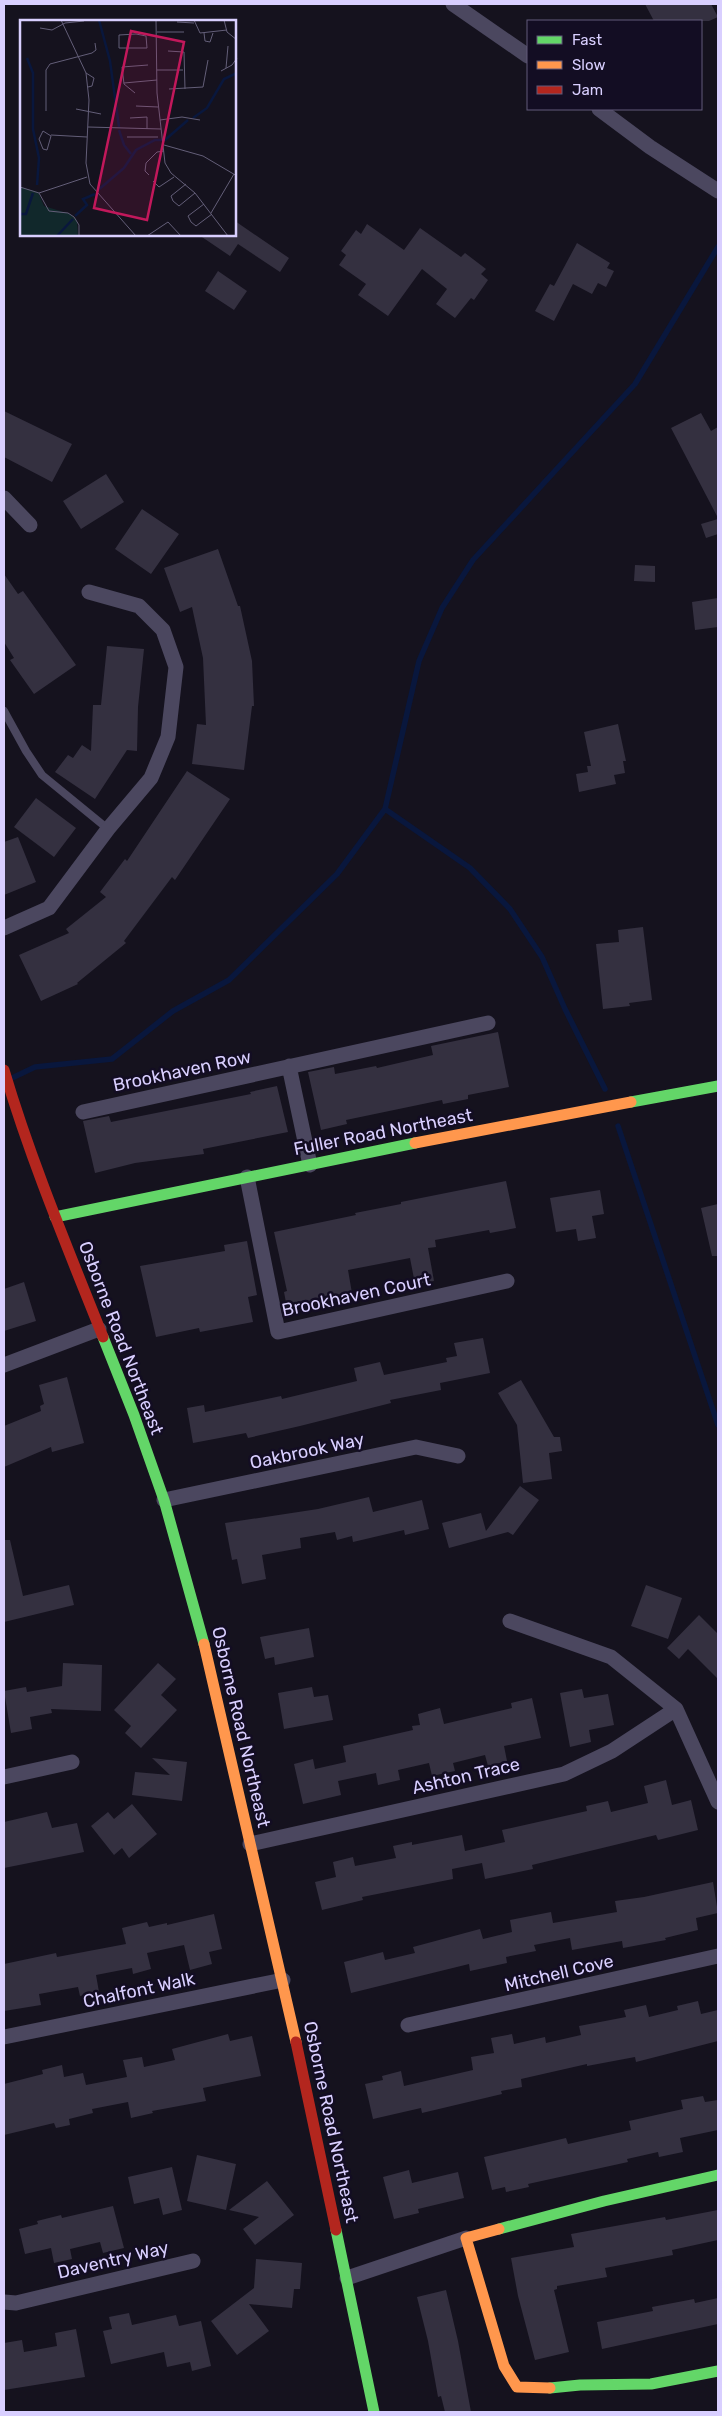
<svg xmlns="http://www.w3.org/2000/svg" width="722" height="2416" font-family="Rubik,sans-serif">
<rect width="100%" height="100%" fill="#15121e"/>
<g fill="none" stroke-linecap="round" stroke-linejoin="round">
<!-- stream -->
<path stroke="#09173d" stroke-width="5.5" d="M 385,809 L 470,868 L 510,909 L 542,957 L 565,1009 L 605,1089
M 12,1078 L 35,1067 L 112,1059 L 173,1011 L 229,980 L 337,874 L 385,809 L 419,661 L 442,608 L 473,560 L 635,384 L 718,247
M 618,1126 L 718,1425"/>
</g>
<!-- building -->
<path fill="#343040" d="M 645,4 L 711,4 L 718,17 L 709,21 L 654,21 Z
M 235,221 L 289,258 L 280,272 L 238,244 L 230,256 L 199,235 L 235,235 Z
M 367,224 L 404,250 L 420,228 L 461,257 L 465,253 L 486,269 L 481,274 L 488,280 L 474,300 L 471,298 L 455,318 L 436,304 L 447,289 L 422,269 L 388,316 L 358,295 L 366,284 L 339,265 L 346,255 L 341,251 L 356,230 L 361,234 Z
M 577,243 L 610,263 L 607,268 L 614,271 L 606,287 L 598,283 L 592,294 L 573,284 L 554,321 L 535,311 L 550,284 L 554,286 Z
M 218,271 L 247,291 L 234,310 L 205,291 Z
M 4,411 L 72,444 L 52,482 L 4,457 Z
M 701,413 L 711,431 L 718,427 L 718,518 L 671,428 Z
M 106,474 L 124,502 L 81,529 L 63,501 Z
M 142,509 L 179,534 L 151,574 L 115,549 Z
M 718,519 L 718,534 L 706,538 L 701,524 Z
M 218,549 L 238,606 L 240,606 L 252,661 L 254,706 L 252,706 L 244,770 L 192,764 L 197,724 L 206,725 L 203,658 L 192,607 L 180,612 L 164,568 Z
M 635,565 L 655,566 L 655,582 L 634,581 Z
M 4,574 L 18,594 L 23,591 L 76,665 L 34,694 L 10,660 L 14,658 L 4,642 Z
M 718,598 L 718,627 L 695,630 L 692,602 Z
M 107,646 L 144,649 L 138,707 L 137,751 L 127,750 L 95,799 L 55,772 L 68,755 L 73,758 L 82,745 L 91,751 L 93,705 L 101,705 Z
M 618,724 L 626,761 L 623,761 L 625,773 L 614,775 L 616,784 L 579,792 L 576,774 L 588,772 L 587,766 L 591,766 L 584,732 Z
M 187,771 L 230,799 L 175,880 L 172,877 L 124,941 L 126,943 L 77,983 L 78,984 L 41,1001 L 19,955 L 69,933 L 66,929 L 106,897 L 100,892 L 125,859 L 127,861 Z
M 36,798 L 76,828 L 54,857 L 14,827 Z
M 18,837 L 36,882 L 4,895 L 4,842 Z
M 643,927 L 652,1000 L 629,1003 L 630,1006 L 603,1009 L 596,944 L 619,942 L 618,930 Z
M 498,1032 L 509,1087 L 468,1095 L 468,1099 L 443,1104 L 442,1100 L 346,1120 L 347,1124 L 321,1130 L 308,1072 L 334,1067 L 335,1074 L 376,1066 L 377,1068 L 433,1055 L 431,1046 Z
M 277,1086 L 288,1132 L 203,1149 L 204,1154 L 135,1163 L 95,1173 L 83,1121 L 109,1116 L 111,1122 L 251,1094 L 250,1092 Z
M 506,1181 L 516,1228 L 490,1233 L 489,1230 L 435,1240 L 436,1247 L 428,1248 L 434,1281 L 415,1284 L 410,1258 L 348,1270 L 353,1299 L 288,1313 L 284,1292 L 287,1291 L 274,1232 L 356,1215 L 355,1213 L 401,1204 L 401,1202 Z
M 600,1190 L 604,1214 L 592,1216 L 596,1238 L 578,1241 L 576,1229 L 556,1232 L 550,1198 Z
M 718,1204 L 718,1256 L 712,1256 L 701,1208 Z
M 247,1241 L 257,1295 L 248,1297 L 253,1322 L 200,1332 L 199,1328 L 156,1337 L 140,1266 L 225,1251 L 224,1245 Z
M 24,1282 L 36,1321 L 4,1331 L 4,1289 Z
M 483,1338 L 490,1373 L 440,1383 L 441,1390 L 390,1400 L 391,1403 L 300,1426 L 248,1438 L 246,1433 L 193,1443 L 187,1408 L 204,1405 L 205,1412 L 281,1396 L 282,1399 L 357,1381 L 354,1368 L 380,1362 L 384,1375 L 447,1362 L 446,1358 L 457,1356 L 454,1343 Z
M 67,1377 L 84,1443 L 52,1452 L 51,1447 L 4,1467 L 4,1426 L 41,1411 L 40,1406 L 44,1404 L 39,1385 Z
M 521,1380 L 554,1437 L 560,1437 L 562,1451 L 549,1453 L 552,1479 L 523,1483 L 517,1425 L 498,1393 Z
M 520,1486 L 539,1500 L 513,1535 L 508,1532 L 449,1548 L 442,1523 L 481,1513 L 486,1531 Z
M 369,1497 L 373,1512 L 422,1500 L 429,1529 L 405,1535 L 404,1530 L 353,1542 L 352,1536 L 337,1540 L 335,1532 L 300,1538 L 301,1548 L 262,1555 L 266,1579 L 242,1584 L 237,1559 L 232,1560 L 225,1523 L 318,1509 Z
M 4,1540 L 10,1540 L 23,1596 L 69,1585 L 74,1605 L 4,1622 Z
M 646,1585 L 682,1598 L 668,1639 L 631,1626 Z
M 699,1615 L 718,1634 L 718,1679 L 688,1649 L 679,1659 L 667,1648 Z
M 309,1628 L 314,1657 L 275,1665 L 274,1657 L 265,1659 L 260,1637 Z
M 63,1663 L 102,1665 L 101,1711 L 51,1709 L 52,1713 L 30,1717 L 32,1729 L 11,1733 L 4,1691 L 26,1687 L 27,1692 L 62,1686 Z
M 158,1663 L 176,1679 L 161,1695 L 177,1710 L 141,1748 L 125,1733 L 131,1726 L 114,1710 Z
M 312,1687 L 314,1697 L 328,1695 L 333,1720 L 284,1729 L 278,1693 Z
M 582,1689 L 584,1698 L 608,1694 L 614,1725 L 589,1730 L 591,1742 L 570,1747 L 560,1693 Z
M 532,1698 L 541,1738 L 504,1746 L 507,1761 L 488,1766 L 485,1755 L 453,1763 L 455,1771 L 432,1776 L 429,1763 L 398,1770 L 400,1780 L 378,1785 L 376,1773 L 338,1781 L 341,1795 L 303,1804 L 294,1764 L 313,1759 L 315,1769 L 346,1762 L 343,1746 L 413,1730 L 412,1726 L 420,1725 L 418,1714 L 440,1708 L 444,1724 L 512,1708 L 511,1703 Z
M 152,1758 L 187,1762 L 182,1801 L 132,1795 L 135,1772 L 170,1775 Z
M 666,1780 L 672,1805 L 691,1800 L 698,1830 L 658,1840 L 656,1835 L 532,1865 L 533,1869 L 485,1879 L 482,1863 L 452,1869 L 453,1879 L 362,1897 L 363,1900 L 322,1910 L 315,1882 L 336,1877 L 333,1862 L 353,1857 L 355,1866 L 396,1858 L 393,1846 L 412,1842 L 412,1845 L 462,1835 L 465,1851 L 505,1842 L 502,1830 L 587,1811 L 586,1806 L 608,1801 L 611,1812 L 648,1803 L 644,1786 Z
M 132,1804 L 157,1834 L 129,1858 L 122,1848 L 114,1855 L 91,1826 L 108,1812 L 114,1819 Z
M 47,1812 L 52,1828 L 77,1823 L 84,1852 L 4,1868 L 4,1822 Z
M 713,1882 L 718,1913 L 696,1918 L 698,1930 L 665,1938 L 666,1940 L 623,1948 L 622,1941 L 572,1950 L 570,1938 L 534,1945 L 536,1951 L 506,1957 L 507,1963 L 470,1971 L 469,1964 L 351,1993 L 344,1962 L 383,1952 L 385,1960 L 415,1953 L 413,1947 L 480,1929 L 483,1939 L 512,1932 L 510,1920 L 551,1912 L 553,1923 L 617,1912 L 615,1901 L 644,1897 Z
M 214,1914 L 222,1949 L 209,1952 L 212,1964 L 190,1970 L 184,1945 L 147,1953 L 151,1969 L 133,1974 L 132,1968 L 96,1975 L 99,1992 L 80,1996 L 78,1987 L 39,1994 L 41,2005 L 4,2011 L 4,1964 L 56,1953 L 57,1957 L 126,1944 L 122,1928 L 147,1922 L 149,1927 L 167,1923 L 167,1925 Z
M 698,2001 L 701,2014 L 718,2010 L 718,2041 L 636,2062 L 635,2057 L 587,2066 L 587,2064 L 521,2079 L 522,2087 L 501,2091 L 502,2094 L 422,2113 L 421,2108 L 373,2119 L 365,2084 L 383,2080 L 382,2076 L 401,2071 L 404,2086 L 473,2070 L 471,2057 L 494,2053 L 491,2038 L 512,2034 L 514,2044 L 545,2037 L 546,2043 L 581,2035 L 579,2026 L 626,2017 L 624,2010 L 646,2005 L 649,2017 L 678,2010 L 677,2006 Z
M 228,2034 L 230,2041 L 252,2036 L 261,2076 L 203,2088 L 206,2101 L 152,2111 L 153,2113 L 131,2118 L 128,2102 L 92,2109 L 93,2113 L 69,2119 L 70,2125 L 56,2128 L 54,2123 L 4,2135 L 4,2084 L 43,2074 L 42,2070 L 62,2065 L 64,2077 L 83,2073 L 86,2085 L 127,2077 L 123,2060 L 142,2057 L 144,2067 L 175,2060 L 172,2049 Z
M 703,2096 L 705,2102 L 718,2100 L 718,2130 L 680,2138 L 683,2152 L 659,2157 L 658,2152 L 627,2159 L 628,2162 L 528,2184 L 529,2187 L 506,2192 L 505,2187 L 492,2190 L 484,2157 L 566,2138 L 568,2144 L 631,2130 L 629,2121 L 683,2109 L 681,2100 Z
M 197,2155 L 236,2164 L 226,2210 L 187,2201 Z
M 172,2167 L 182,2210 L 163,2215 L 159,2198 L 134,2204 L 128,2177 Z
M 409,2170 L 412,2183 L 458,2172 L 464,2198 L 418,2209 L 419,2213 L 394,2219 L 383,2177 Z
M 267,2181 L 294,2215 L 255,2245 L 243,2229 L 259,2217 L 229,2210 Z
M 113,2206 L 124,2248 L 103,2253 L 100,2242 L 70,2249 L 72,2259 L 54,2263 L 51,2248 L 25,2254 L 19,2229 L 38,2224 L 37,2221 L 61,2215 L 62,2218 Z
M 718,2210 L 718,2240 L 672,2250 L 673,2255 L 605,2268 L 607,2277 L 557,2286 L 557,2289 L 554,2290 L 569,2352 L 535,2360 L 518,2296 L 511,2258 L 574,2247 L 571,2234 L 665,2217 L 666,2220 Z
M 256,2259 L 302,2263 L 300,2289 L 294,2289 L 292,2308 L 249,2304 L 269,2331 L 237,2355 L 211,2321 L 254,2288 Z
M 446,2290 L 458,2341 L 471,2412 L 445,2412 L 441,2396 L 438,2397 L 428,2341 L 417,2297 Z
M 718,2298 L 718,2324 L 602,2349 L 597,2322 L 653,2311 L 652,2307 L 694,2299 L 695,2303 Z
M 129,2313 L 132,2325 L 176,2315 L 179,2326 L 201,2321 L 211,2366 L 192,2371 L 190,2362 L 167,2367 L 164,2352 L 111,2364 L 103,2331 L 112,2329 L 109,2317 Z
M 76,2329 L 85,2377 L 4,2390 L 4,2343 L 22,2340 L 24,2352 L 57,2346 L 55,2333 Z"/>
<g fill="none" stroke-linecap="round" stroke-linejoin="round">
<!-- lane -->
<path stroke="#4b475f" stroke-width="8" d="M 4,711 L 26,751 L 42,775 L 108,829"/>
<!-- street -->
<path stroke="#4b475f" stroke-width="15" d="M 453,4 L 528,56
M 599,109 L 650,147 L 718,191
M 4,498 L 30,525
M 4,928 L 49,908 L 108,829 L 151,778 L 168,737 L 176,667 L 163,630 L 139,606 L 89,592
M 289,1066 L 310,1165
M 83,1112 L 488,1023
M 247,1177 L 278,1332 L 507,1281
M 4,1365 L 99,1329
M 164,1500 L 416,1447 L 458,1456
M 510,1621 L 611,1657 L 676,1709 L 718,1802
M 4,1777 L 72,1762
M 250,1844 L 564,1774 L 612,1751 L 676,1709
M 408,2025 L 718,1956
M 4,2037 L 283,1980
M 347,2278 L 466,2238
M 4,2302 L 16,2303 L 193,2261"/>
<!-- fast -->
<path stroke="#63d668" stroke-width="11" d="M 631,1102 L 718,1086
M 55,1217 L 415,1143
M 103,1337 L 134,1415 L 164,1500 L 204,1644
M 499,2229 L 604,2201 L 718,2175
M 336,2230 L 374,2412
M 550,2388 L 580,2385 L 651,2384 L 718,2371"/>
<!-- slow -->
<path stroke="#ff974d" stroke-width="11" d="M 415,1143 L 631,1102
M 204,1644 L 296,2042
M 499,2229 L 466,2238 L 504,2366 L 517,2387 L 550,2388"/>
<!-- jam -->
<path stroke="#b3261e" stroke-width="11" d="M 4,1070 C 31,1161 68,1249 103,1337
M 296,2042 L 336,2230"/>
</g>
<g text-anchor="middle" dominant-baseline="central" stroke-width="5" stroke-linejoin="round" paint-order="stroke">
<!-- street labels -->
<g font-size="18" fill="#d9cfff" stroke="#130d23">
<text transform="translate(182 1071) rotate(-12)">Brookhaven Row</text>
<text transform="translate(383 1132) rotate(-11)">Fuller Road Northeast</text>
<text transform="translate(356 1295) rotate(-12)">Brookhaven Court</text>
<text transform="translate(121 1338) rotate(69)">Osborne Road Northeast</text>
<text transform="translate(307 1451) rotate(-12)">Oakbrook Way</text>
<text transform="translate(241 1727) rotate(77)">Osborne Road Northeast</text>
<text transform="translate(466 1776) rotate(-13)">Ashton Trace</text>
<text transform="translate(559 1973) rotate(-13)">Mitchell Cove</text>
<text transform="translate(139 1990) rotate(-12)">Chalfont Walk</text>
<text transform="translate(331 2122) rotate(78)">Osborne Road Northeast</text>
<text transform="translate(113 2260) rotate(-13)">Daventry Way</text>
</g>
</g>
<!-- overview -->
<g transform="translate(20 20)">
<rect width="216" height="216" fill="#15121e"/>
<path d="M 0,167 L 18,172 L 24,186 L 50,194 L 57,200 L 58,216 L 0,216 Z" fill="#11282b"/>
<path fill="none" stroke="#09173d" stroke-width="2.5" d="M 79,0 L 90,41 L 99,107M 7,38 L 13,53 L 13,109 L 19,138 L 17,165M 173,98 L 187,88 L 204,59 L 217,53M 99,110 L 104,125 L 111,134M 77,171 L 104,148 L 116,130 L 135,120 L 145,120 L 168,100M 0,194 L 6,194 L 13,173M 55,196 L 67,185 L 63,179 L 75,174M 37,216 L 53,199"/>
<path fill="none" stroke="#635e78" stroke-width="1" d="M 41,0 L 66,53 L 69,80 L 66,143 L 70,164 L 116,216M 136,0 L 137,73 L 145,143 L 151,153 L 175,173 L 208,216M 174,0 L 180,13 L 207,10M 204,0 L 207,12 L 217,20M 157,2 L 174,3M 20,8 L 32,10 L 45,3 L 64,1M 137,12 L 164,12M 184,13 L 185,21 L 190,22 L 193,13M 116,14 L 126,16 L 127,28 L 99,28 L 99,15 ZM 148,31 L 164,32 L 165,69M 206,48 L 208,26M 137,50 L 163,50M 201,51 L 212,45 L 217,38M 66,53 L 74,58 L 72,66 L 68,67M 104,63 L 137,60M 149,69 L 183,67 L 188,40M 115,73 L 104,64 L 102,47 L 128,45M 116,86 L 138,87M 56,89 L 81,94M 26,91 L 26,50 L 30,44 L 72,33 L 76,30 L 75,23M 110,98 L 127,97 L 127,109M 140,100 L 162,97 L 180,100M 68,107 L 141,109M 23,111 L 31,116 L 27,130 L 23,129 L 19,119 ZM 31,115 L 67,117M 107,117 L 138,117M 144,125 L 183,136 L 217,156M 129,155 L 125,151 L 126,143 L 137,132 L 144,131M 133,161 L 139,167 L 154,157M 166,164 L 151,176 L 153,181 L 159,186 L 175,173M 0,167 L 19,173 L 29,191 L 48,193 L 54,197 L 59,205 L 59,216M 19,173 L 67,157M 184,184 L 168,196 L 171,202 L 176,206 L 192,194M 191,193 L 214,154M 127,216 L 148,202 L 161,216"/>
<path fill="#c2185b" fill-opacity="0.15" stroke="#c2185b" stroke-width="2.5" d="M 111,11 L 164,22 L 127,200 L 74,188 Z"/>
<rect width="216" height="216" fill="none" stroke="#d9cfff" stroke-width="2.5"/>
</g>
<!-- border -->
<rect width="722" height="2416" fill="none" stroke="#d9cfff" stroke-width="10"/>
<!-- legend -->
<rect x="527" y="20" width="175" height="90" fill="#130d23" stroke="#625b7b"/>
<rect x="537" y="36" width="25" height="8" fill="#63d668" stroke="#625b7b"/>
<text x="572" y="45" font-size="15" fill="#d9cfff">Fast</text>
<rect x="537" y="61" width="25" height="8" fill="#ff974d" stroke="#625b7b"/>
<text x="572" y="70" font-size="15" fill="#d9cfff">Slow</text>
<rect x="537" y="86" width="25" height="8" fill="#b3261e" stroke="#625b7b"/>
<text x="572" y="95" font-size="15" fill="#d9cfff">Jam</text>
</svg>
